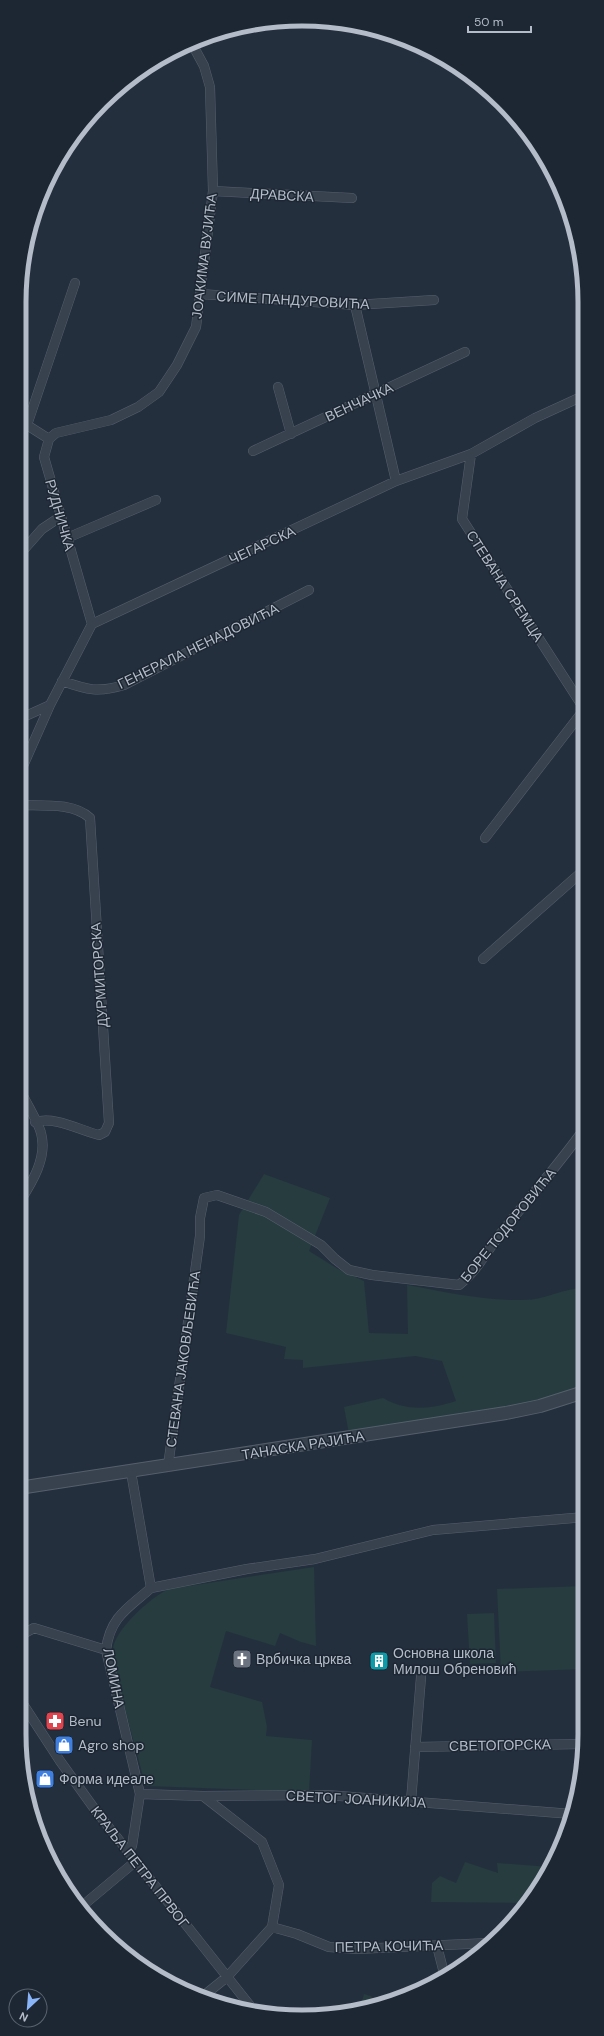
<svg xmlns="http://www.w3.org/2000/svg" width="604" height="2036" font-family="'DM Sans',sans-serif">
<rect width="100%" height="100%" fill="#242f3e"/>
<!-- green -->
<path fill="#263c3f" d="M 264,1174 L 330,1198 L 309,1251 L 338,1269 L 364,1281 L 369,1333 L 408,1334 L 407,1285 C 445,1292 485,1301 524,1300 C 545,1300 563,1288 584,1288 L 584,1389 L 517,1410 L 349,1434 L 344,1407 L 383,1398 C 408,1412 430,1409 456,1401 L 442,1361 L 415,1356 L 303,1368 L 303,1360 L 284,1359 L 286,1347 L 226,1333 L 239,1215 Z
M 314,1567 L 316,1646 L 301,1642 L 280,1633 L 275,1646 L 226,1631 L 210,1687 L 262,1702 L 267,1727 L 266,1736 L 312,1740 L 309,1792 L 147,1786 L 145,1784 C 138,1757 130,1729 123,1701 C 119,1685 112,1667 113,1650 C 113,1631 152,1596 169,1589 Z
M 585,1586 L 585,1669 L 501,1672 L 497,1589 Z
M 494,1613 L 496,1663 L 470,1664 L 467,1614 Z
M 465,1862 L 498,1873 L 497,1863 L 550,1867 L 537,1891 L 526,1903 L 431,1902 L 432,1883 L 440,1876 L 456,1883 Z
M 364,1994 L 371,1996 L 378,2006 L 365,2008 L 362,2001 Z"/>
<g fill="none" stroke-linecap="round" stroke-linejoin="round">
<defs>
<path id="minor" d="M 213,191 L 352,198
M 201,294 L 355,305 L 434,300
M 355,305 L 396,481
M 278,387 L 291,434
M 19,420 L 49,439
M 27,425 L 75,283
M 49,439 L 56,433 L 111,420 L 138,407 L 159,392 L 177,365 L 196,327 L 213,191 L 210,87 L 204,66 L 191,42
M 49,439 L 44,457 L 92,624
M 253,451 L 465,352
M 471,454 L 462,519 L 583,707
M 67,538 L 156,500
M 19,555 L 42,529 L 60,517
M 62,681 C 88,690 98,693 124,685 L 309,590
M 19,719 L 50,705
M 19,775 L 50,705 L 92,624 L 396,481 L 471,454 L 535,418 L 583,396
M 19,805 C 41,806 73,802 90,818 L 109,1123 L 105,1132 L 99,1135 C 79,1130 55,1116 35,1122
M 485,838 L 583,711
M 483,959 L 584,870
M 19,1088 C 25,1101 38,1121 41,1133 C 48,1158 31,1184 19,1203
M 168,1466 L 200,1236 L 200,1218 L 204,1198 L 217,1195 L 266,1212 L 321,1245 L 335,1259 L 349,1270 L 372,1275 L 459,1285 C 476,1272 485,1254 498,1237 C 526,1201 557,1167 584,1129
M 151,1588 L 247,1569 L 315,1559 L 433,1530 L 585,1517
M 19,1636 L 34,1628 L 106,1650
M 19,1698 L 60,1761 L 96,1811 L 255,2012
M 415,1747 L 584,1744
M 140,1794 L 203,1796 L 327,1795 L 572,1814
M 203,1796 L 262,1842 L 279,1885 L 272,1927
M 411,1801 L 421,1677
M 128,1851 L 132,1846 L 140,1794 L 106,1650 C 110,1617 128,1608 151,1588 L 131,1472
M 81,1907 L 136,1861
M 437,1946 L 445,1977
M 202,1997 L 227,1977 L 272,1927 L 297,1934 L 329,1947 L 356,1949 L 489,1943"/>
<path id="tertiary" d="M 19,1488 L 506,1413 L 540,1406 L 584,1392"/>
</defs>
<!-- minor casing -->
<use href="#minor" stroke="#565f6c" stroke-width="10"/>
<!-- tertiary casing -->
<use href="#tertiary" stroke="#565f6c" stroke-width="14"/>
<!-- minor -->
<use href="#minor" stroke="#38414e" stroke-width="9"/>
<!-- tertiary -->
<use href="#tertiary" stroke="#38414e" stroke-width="12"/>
</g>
<!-- icons -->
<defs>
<symbol id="church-square" viewBox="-11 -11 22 22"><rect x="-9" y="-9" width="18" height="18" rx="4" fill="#6b7280" stroke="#1d2633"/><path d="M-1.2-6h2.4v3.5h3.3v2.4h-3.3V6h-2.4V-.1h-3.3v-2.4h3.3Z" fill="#fff"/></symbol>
<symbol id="building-square" viewBox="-11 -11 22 22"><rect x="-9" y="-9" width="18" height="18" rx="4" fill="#0f9aa8" stroke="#1d2633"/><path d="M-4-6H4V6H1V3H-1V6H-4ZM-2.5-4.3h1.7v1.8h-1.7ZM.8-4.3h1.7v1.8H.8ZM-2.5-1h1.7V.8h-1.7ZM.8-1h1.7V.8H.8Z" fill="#fff"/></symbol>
<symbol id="pharmacy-square" viewBox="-11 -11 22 22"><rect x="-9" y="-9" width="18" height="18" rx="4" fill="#e0444e" stroke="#1d2633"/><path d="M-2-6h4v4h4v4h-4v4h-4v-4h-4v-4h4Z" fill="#fff"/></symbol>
<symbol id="shop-square" viewBox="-11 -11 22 22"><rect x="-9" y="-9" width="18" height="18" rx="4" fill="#3f7fe0" stroke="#1d2633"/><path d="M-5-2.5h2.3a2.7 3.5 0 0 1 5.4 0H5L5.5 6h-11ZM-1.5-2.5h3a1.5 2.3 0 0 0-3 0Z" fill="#fff"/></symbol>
</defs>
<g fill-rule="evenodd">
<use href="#church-square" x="231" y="1648" width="22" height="22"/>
<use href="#building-square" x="368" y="1650" width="22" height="22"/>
<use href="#pharmacy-square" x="44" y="1710" width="22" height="22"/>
<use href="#shop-square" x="53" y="1734" width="22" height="22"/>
<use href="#shop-square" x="34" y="1768" width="22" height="22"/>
</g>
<g text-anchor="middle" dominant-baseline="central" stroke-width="3" stroke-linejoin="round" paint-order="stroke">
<!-- street labels -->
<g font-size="14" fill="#b4bcc9" stroke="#1d2633">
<text transform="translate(282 195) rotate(3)">ДРАВСКА</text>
<text transform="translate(204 256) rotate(-83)">ЈОАКИМА ВУЈИЋА</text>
<text transform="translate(293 300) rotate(3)">СИМЕ ПАНДУРОВИЋА</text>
<text transform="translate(359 402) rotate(-25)">ВЕНЧАЧКА</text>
<text transform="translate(60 515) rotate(74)">РУДНИЧКА</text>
<text transform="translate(262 545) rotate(-25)">ЧЕГАРСКА</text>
<text transform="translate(505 586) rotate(57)">СТЕВАНА СРЕМЦА</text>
<text transform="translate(198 646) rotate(-26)">ГЕНЕРАЛА НЕНАДОВИЋА</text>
<text transform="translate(99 975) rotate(-94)">ДУРМИТОРСКА</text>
<text transform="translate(508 1225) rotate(-51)">БОРЕ ТОДОРОВИЋА</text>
<text transform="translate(183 1359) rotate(-82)">СТЕВАНА ЈАКОВЉЕВИЋА</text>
<text transform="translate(303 1445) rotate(-9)">ТАНАСКА РАЈИЋА</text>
<text transform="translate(114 1678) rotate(79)">ЛОМИНА</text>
<text transform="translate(500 1745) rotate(-1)">СВЕТОГОРСКА</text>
<text transform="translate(356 1799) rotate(3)">СВЕТОГ ЈОАНИКИЈА</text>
<text transform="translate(140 1867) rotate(52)">КРАЉА ПЕТРА ПРВОГ</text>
<text transform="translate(389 1946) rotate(-1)">ПЕТРА КОЧИЋА</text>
</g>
<!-- poi labels -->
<g font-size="14" fill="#b4bcc9" stroke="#1d2633" text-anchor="start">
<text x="393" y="1653">Основна школа<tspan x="393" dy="16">Милош Обреновић</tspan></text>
<text x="256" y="1659">Врбичка црква</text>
<text x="69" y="1721">Benu</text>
<text x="78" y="1745">Agro shop</text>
<text x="59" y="1779">Форма идеале</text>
</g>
</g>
<!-- crop -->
<path d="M0 0H604V2036H0ZM302 26H302A276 276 0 0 1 578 302V1734A276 276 0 0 1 302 2010H302A276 276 0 0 1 26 1734V302A276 276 0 0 1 302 26Z" fill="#1d2633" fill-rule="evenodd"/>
<path fill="none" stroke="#b4bcc9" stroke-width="5" d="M302 26H302A276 276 0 0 1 578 302V1734A276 276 0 0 1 302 2010H302A276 276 0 0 1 26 1734V302A276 276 0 0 1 302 26Z"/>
<!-- north arrow -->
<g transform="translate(28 2008) rotate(206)"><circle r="19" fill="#1d2633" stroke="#59626f"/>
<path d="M0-3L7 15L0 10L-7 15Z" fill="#8ab4f8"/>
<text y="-6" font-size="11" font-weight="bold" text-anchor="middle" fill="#b4bcc9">N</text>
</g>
<!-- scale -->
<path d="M468 26v6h63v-6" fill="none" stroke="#b4bcc9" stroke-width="2"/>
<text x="474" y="26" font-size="12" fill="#b4bcc9" stroke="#1d2633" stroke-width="3" paint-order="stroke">50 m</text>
</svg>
